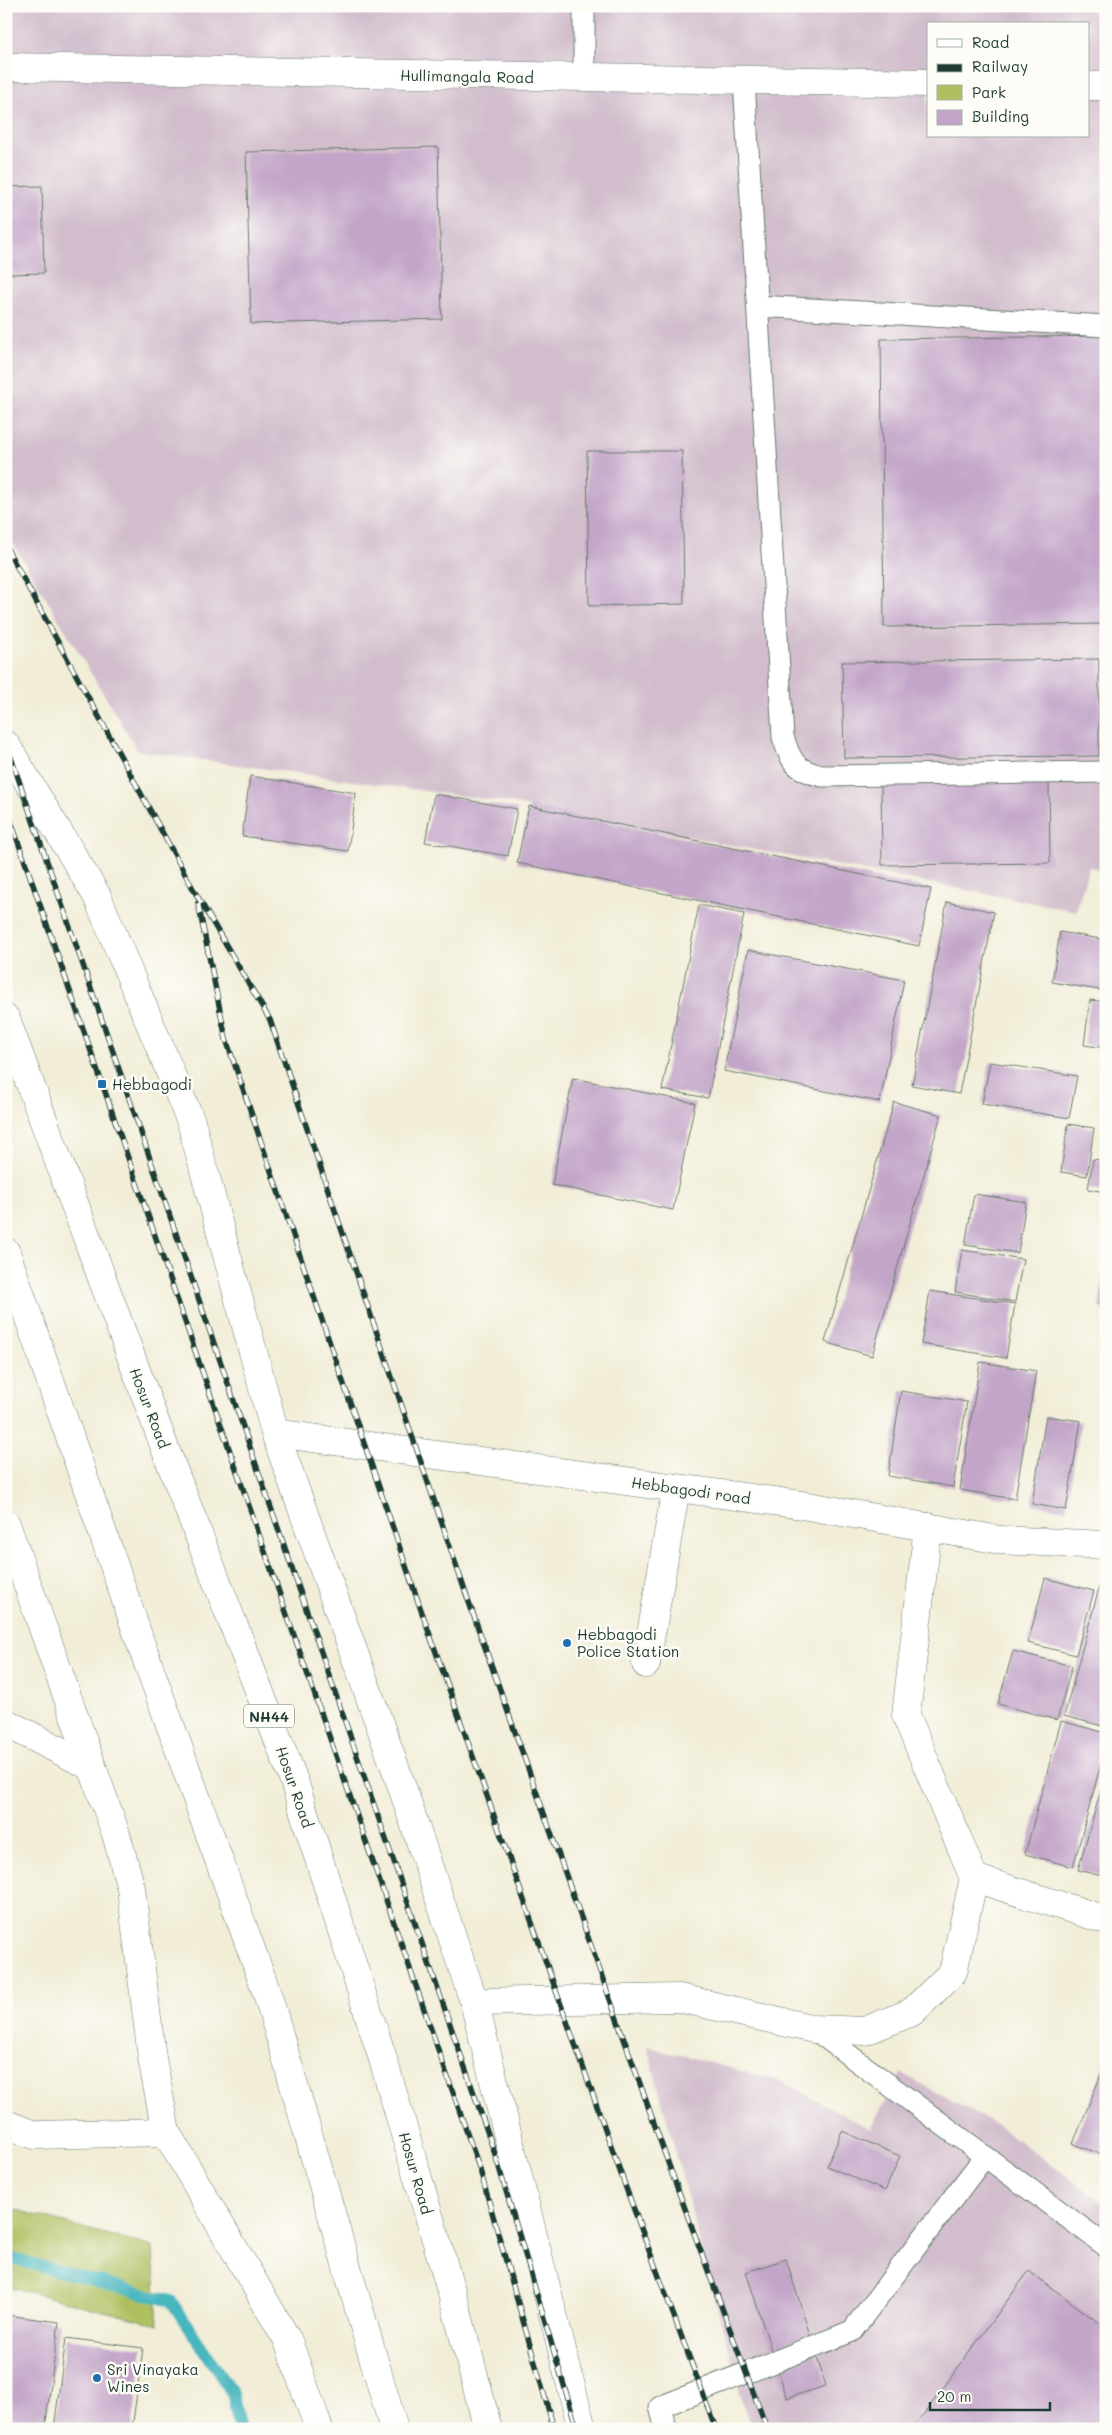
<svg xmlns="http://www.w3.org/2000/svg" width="1112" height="2435" font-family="Mali,sans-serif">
<rect width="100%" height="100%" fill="#fdfcf7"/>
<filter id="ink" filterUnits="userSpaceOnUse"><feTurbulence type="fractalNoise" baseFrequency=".02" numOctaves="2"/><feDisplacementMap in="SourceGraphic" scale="10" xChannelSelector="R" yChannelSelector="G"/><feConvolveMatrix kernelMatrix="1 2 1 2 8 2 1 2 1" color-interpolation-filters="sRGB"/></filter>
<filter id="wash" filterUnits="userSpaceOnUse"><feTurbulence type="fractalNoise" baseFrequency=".0096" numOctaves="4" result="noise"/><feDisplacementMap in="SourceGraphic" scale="20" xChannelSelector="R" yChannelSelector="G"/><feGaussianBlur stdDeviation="1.12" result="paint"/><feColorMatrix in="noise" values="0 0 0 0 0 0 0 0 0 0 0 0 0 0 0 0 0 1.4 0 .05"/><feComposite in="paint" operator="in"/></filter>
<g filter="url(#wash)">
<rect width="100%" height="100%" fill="#f1edd7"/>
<!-- industrial -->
<path fill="#d1bdcc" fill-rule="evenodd" d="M 6,6 L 1106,6 L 1106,870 L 1089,867 L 1076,911 L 505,802 L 138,751 L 6,532 ZM 928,24 L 1088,24 L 1088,136 L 928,136 Z
M 647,2046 L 783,2082 L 870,2129 L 901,2073 L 997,2125 L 1106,2205 L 1106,2429 L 750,2429 Z"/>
<!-- green -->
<path fill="#afbf61" stroke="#677e4a" d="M 6,2207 L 153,2247 L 158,2325 L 6,2286 Z"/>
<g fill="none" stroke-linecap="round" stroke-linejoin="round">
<!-- stream -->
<path stroke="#47b6bf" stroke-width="12" d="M 6,2257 L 171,2301 L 233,2394 L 239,2429"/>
</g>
<g id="blocks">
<!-- building -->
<path fill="#c2a5c8" d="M 438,147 L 442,319 L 251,324 L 246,152 Z
M 42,186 L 44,273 L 6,274 L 6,187 Z
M 1106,336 L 1106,624 L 884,627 L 881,339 Z
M 587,451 L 682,451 L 684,604 L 589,606 Z
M 1099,659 L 1099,756 L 844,758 L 842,662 Z
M 250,776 L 356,793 L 348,851 L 242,836 Z
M 1049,780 L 1050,863 L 882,865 L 881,782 Z
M 434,794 L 517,809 L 508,856 L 425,842 Z
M 529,806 L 931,889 L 919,946 L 517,863 Z
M 947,902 L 994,912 L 959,1094 L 912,1085 Z
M 699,905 L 744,914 L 708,1098 L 662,1090 Z
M 1060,932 L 1106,940 L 1105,991 L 1052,982 Z
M 748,950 L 904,980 L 880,1102 L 724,1071 Z
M 1090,1000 L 1106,1002 L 1106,1048 L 1084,1045 Z
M 990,1062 L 1077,1076 L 1069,1118 L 982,1104 Z
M 573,1078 L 695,1103 L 673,1210 L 552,1185 Z
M 894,1102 L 941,1115 L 872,1356 L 825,1342 Z
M 1068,1124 L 1094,1128 L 1087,1176 L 1061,1172 Z
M 1093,1159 L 1106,1161 L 1106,1192 L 1088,1189 Z
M 974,1194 L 1026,1202 L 1018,1253 L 965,1245 Z
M 962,1250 L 1023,1259 L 1015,1302 L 955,1292 Z
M 1104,1271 L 1106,1272 L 1106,1309 L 1099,1308 Z
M 930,1291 L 1015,1304 L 1006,1358 L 921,1344 Z
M 980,1362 L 1036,1371 L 1015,1499 L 960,1490 Z
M 901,1391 L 967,1402 L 953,1487 L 888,1476 Z
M 1046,1416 L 1081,1421 L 1066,1510 L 1032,1504 Z
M 1045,1578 L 1094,1591 L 1076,1655 L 1028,1643 Z
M 1100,1584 L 1106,1586 L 1106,1727 L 1064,1716 Z
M 1013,1651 L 1072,1666 L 1057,1720 L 998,1704 Z
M 1061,1721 L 1106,1733 L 1106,1745 L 1073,1867 L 1025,1854 Z
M 1106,1772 L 1106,1877 L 1078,1870 Z
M 1106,2062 L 1106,2156 L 1073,2144 Z
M 842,2131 L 900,2156 L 885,2191 L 827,2166 Z
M 786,2259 L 826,2386 L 787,2398 L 746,2272 Z
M 1029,2271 L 1106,2328 L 1106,2429 L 913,2429 Z
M 6,2315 L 59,2322 L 45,2429 L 6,2429 Z
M 66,2338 L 143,2348 L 132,2429 L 54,2429 Z"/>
</g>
</g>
<g filter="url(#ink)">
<use href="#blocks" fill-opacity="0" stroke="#687b6d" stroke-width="1"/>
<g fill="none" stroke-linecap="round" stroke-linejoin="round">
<defs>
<path id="lane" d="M 584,78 L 584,6
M 744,80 L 783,737 C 791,762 795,770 822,776 L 1106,772
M 758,306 L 1106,326
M 814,2029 L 1106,2246
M 666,2429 L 660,2407 L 852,2331 L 985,2156"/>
<path id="street" d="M 928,1527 L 906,1715 L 974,1878 L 1106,1920
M 646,1664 L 676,1488
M 6,1723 L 92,1767
M 474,2002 L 679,1998 L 814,2029 L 865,2031 L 912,2012 L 953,1972 L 974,1878
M 6,2124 L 34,2135 L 166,2132"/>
<path id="secondary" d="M 6,67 L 928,83
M 1088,86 L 1106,86
M 6,745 L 97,896 L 191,1122 L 275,1433 L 401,1784 L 474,2002 L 582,2429
M 275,1433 L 802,1505 L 1000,1540 L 1106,1545
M 6,1524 L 116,1834 L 131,1888 L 152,2058 L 166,2132 L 288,2341 L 319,2429"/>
<path id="highway" d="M 6,1019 L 166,1451 L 293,1778 L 382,2056 L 457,2311 L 488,2429
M 6,1252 L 141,1644 L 268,1996 L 394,2429"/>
</defs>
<!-- lane casing -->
<use href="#lane" stroke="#687b6d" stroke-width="23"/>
<!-- street casing -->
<use href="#street" stroke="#687b6d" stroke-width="29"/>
<!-- secondary casing -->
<use href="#secondary" stroke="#687b6d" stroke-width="29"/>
<!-- highway casing -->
<use href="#highway" stroke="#687b6d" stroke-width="29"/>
<!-- lane -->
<use href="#lane" stroke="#fff" stroke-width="21"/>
<!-- street -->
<use href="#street" stroke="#fff" stroke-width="28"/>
<!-- secondary -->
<use href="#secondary" stroke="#fff" stroke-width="28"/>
<!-- highway -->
<use href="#highway" stroke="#fff" stroke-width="28"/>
<defs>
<path id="rail" d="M 6,547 L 196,894 L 270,1020 L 465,1591 L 671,2171 L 767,2429
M 6,743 L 495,2154 L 577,2429
M 6,807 L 480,2170 L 554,2429
M 198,903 L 226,1039 L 420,1607 L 626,2188 L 716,2429"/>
</defs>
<!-- rail casing -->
<use href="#rail" stroke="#1f3d34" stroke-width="5.5"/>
<!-- rail -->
<use href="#rail" stroke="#fdfcf7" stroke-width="4" stroke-dasharray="11" stroke-linecap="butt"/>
</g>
</g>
<!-- markers -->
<g fill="#1f6fb2" stroke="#fdfcf7" stroke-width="2">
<rect x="97" y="1079" width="10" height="10" rx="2.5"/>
<circle cx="567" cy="1643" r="5"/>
<circle cx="97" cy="2378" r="5"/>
</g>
<g text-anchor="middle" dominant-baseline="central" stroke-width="5" stroke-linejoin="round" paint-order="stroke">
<!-- shield labels -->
<rect fill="#fdfcf7" stroke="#62766e" stroke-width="1" x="244" y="1704.5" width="50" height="23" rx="4"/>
<g font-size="14" font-weight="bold" fill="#1f3d34">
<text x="269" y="1716">NH44</text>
</g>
<!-- street labels -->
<g font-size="15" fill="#1f3d34" stroke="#fdfcf7">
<text transform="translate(467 76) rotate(1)">Hullimangala Road</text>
<text transform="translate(150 1408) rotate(69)">Hosur Road</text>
<text transform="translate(691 1490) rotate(8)">Hebbagodi road</text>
<text transform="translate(295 1787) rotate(71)">Hosur Road</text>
<text transform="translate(416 2173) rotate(74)">Hosur Road</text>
</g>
<!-- poi labels -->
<g font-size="15" fill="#1f3d34" stroke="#fdfcf7" text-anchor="start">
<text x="112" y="1084">Hebbagodi</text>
<text x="577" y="1634">Hebbagodi<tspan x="577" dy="17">Police Station</tspan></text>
<text x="107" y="2369">Sri Vinayaka<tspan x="107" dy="17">Wines</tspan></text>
</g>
</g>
<!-- margin -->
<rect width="1112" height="2435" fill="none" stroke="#fdfcf7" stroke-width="25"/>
<!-- legend -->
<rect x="927" y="22" width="162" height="115" fill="#fdfcf7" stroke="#a4b0a9"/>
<rect x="937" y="39" width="25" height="8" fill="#ffffff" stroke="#a4b0a9"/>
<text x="972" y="48" font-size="15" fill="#1f3d34">Road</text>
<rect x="937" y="64" width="25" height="8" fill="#1f3d34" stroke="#a4b0a9"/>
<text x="972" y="72" font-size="15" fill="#1f3d34">Railway</text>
<rect x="937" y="85" width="25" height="15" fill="#afbf61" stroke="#a4b0a9"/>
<text x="972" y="98" font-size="15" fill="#1f3d34">Park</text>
<rect x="937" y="110" width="25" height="15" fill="#c2a5c8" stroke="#a4b0a9"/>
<text x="972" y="122" font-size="15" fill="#1f3d34">Building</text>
<!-- scale -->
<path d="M930 2402v8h120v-8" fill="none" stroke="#1f3d34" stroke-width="2.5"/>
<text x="937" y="2402" font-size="15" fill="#1f3d34" stroke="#fdfcf7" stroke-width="4" paint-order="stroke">20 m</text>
</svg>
